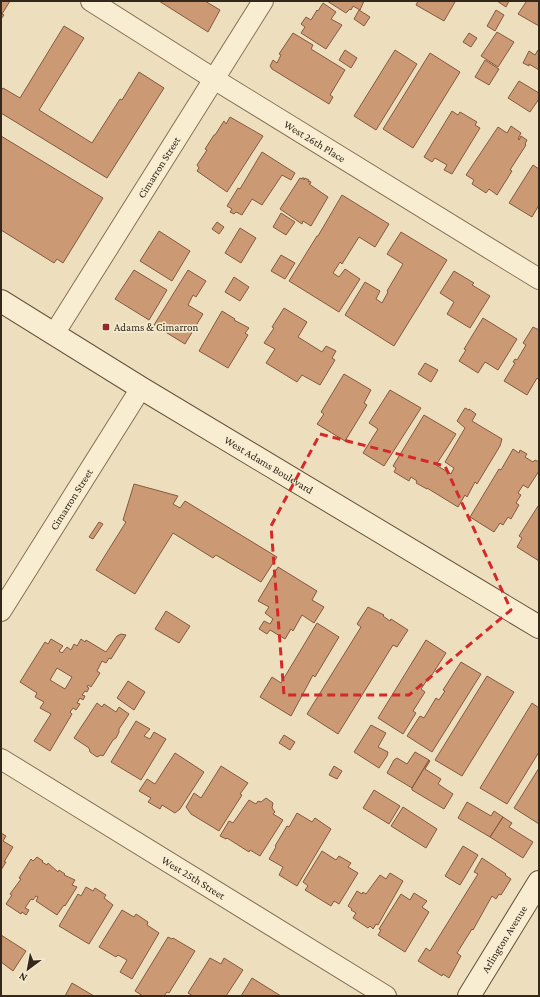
<svg xmlns="http://www.w3.org/2000/svg" width="540" height="997" font-family="'Crimson Pro',serif">
<rect width="100%" height="100%" fill="#eddfbe"/>
<!-- building -->
<path fill="#cb9974" stroke="#845a3e" fill-rule="evenodd" d="M 1,1 L 10,1 L 2,14 L 4,15 L 1,19 Z
M 159,1 L 205,1 L 220,10 L 208,32 Z
M 327,1 L 364,1 L 360,10 L 353,6 L 351,10 L 350,9 L 346,13 Z
M 418,1 L 454,1 L 455,2 L 444,21 L 416,5 Z
M 497,1 L 509,1 L 506,7 Z
M 525,1 L 539,1 L 539,26 L 518,14 L 526,2 Z
M 323,3 L 336,12 L 331,19 L 342,25 L 326,49 L 301,33 L 305,27 L 301,24 L 306,17 L 311,20 L 317,10 L 318,11 Z
M 359,10 L 370,17 L 364,26 L 354,19 Z
M 496,10 L 504,15 L 495,31 L 487,26 Z
M 64,26 L 84,38 L 39,110 L 92,143 L 120,99 L 122,100 L 139,72 L 164,88 L 107,178 L 1,113 L 1,91 L 3,88 L 20,98 Z
M 497,32 L 514,42 L 498,67 L 481,56 Z
M 293,33 L 313,45 L 311,49 L 345,70 L 330,95 L 333,97 L 329,104 L 272,69 L 270,66 L 273,60 L 277,63 L 281,55 L 279,54 Z
M 469,33 L 477,38 L 471,47 L 463,42 Z
M 345,50 L 357,58 L 351,68 L 339,60 Z
M 395,50 L 417,64 L 376,130 L 354,116 Z
M 538,50 L 539,51 L 539,70 L 529,64 L 529,66 L 523,63 L 529,51 L 535,55 Z
M 430,53 L 460,72 L 413,148 L 383,129 Z
M 485,60 L 499,69 L 489,85 L 475,77 Z
M 519,81 L 539,93 L 539,99 L 530,112 L 508,98 Z
M 452,111 L 458,115 L 460,112 L 477,122 L 475,125 L 480,128 L 452,174 L 444,170 L 447,165 L 435,158 L 432,162 L 424,157 Z
M 230,117 L 263,136 L 227,192 L 197,171 L 199,168 L 197,165 L 207,150 L 205,149 L 214,135 L 215,135 L 224,121 L 226,124 Z
M 511,126 L 521,133 L 518,139 L 519,140 L 521,136 L 527,140 L 525,144 L 526,145 L 510,170 L 512,171 L 497,195 L 489,189 L 486,193 L 472,184 L 474,180 L 466,175 L 498,127 L 507,133 Z
M 1,136 L 103,198 L 63,263 L 57,259 L 54,263 L 1,230 Z
M 262,152 L 295,173 L 291,180 L 282,175 L 262,205 L 252,199 L 242,215 L 236,212 L 234,214 L 230,212 L 232,209 L 227,206 L 238,188 L 240,189 Z
M 533,165 L 539,169 L 539,205 L 532,217 L 509,203 Z
M 300,178 L 302,179 L 302,178 L 304,178 L 304,180 L 305,178 L 309,180 L 308,182 L 310,181 L 311,183 L 309,184 L 328,197 L 311,226 L 303,221 L 302,224 L 280,209 Z
M 342,195 L 389,224 L 375,247 L 359,237 L 342,264 L 340,262 L 333,273 L 339,277 L 345,269 L 360,279 L 339,312 L 289,281 L 317,236 L 318,236 Z
M 281,213 L 295,222 L 286,235 L 273,227 Z
M 217,222 L 224,227 L 219,234 L 212,229 Z
M 240,228 L 256,238 L 241,263 L 225,253 Z
M 159,231 L 190,251 L 172,281 L 140,261 Z
M 401,232 L 447,260 L 394,346 L 345,315 L 365,282 L 380,291 L 376,299 L 382,303 L 388,292 L 387,291 L 403,264 L 387,254 Z
M 281,255 L 295,263 L 285,279 L 271,271 Z
M 134,270 L 167,290 L 149,320 L 115,299 Z
M 188,270 L 206,281 L 196,297 L 193,295 L 188,305 L 203,314 L 185,344 L 154,325 Z
M 454,271 L 474,283 L 472,285 L 490,296 L 470,328 L 447,314 L 454,302 L 440,293 Z
M 234,277 L 249,287 L 240,301 L 225,292 Z
M 284,308 L 307,322 L 298,337 L 322,352 L 326,346 L 336,351 L 332,358 L 335,360 L 320,385 L 302,375 L 297,382 L 266,363 L 275,349 L 264,343 L 274,328 L 272,327 Z
M 222,311 L 235,319 L 234,320 L 249,328 L 245,333 L 248,335 L 228,368 L 199,351 Z
M 483,318 L 517,339 L 498,370 L 485,362 L 478,373 L 459,361 L 466,350 L 464,349 Z
M 533,327 L 539,330 L 539,380 L 537,378 L 527,395 L 504,381 L 515,363 L 513,362 L 515,359 L 517,360 L 526,345 L 523,343 Z
M 425,363 L 438,370 L 431,382 L 418,374 Z
M 344,374 L 371,390 L 364,403 L 367,405 L 345,441 L 317,424 L 324,414 L 321,412 Z
M 390,390 L 421,408 L 384,466 L 363,453 L 378,429 L 369,423 Z
M 465,408 L 469,410 L 469,409 L 476,414 L 472,421 L 502,439 L 500,446 L 477,484 L 475,482 L 467,497 L 465,495 L 458,507 L 427,488 L 427,489 L 416,483 L 417,481 L 411,477 L 409,481 L 394,472 L 396,468 L 393,466 L 424,415 L 456,434 L 436,465 L 451,474 L 454,468 L 445,462 L 465,428 L 457,421 Z
M 513,449 L 519,453 L 520,450 L 527,454 L 525,457 L 533,462 L 535,460 L 539,462 L 539,471 L 528,488 L 523,485 L 518,493 L 521,495 L 516,503 L 519,505 L 511,519 L 508,517 L 503,525 L 500,523 L 494,532 L 470,517 L 499,469 L 501,470 Z
M 134,484 L 178,496 L 173,504 L 180,508 L 185,501 L 277,557 L 261,582 L 216,555 L 213,558 L 173,533 L 135,594 L 96,570 L 126,522 L 123,520 Z
M 538,506 L 539,507 L 539,561 L 517,547 L 522,538 L 519,536 Z
M 99,522 L 103,524 L 93,539 L 89,537 Z
M 278,567 L 317,591 L 312,600 L 324,607 L 314,623 L 302,615 L 293,631 L 291,629 L 285,639 L 270,630 L 267,634 L 259,629 L 264,621 L 270,624 L 273,619 L 265,613 L 269,607 L 258,601 Z
M 368,607 L 384,615 L 383,616 L 390,621 L 391,619 L 408,630 L 397,647 L 393,645 L 338,734 L 307,714 L 361,627 L 357,624 Z
M 166,611 L 190,626 L 179,643 L 155,629 Z
M 317,623 L 339,637 L 315,677 L 313,675 L 291,716 L 260,697 L 272,677 L 281,683 Z
M 121,634 L 126,635 L 111,659 L 109,658 L 106,663 L 102,661 L 97,671 L 100,673 L 91,687 L 88,685 L 87,687 L 89,688 L 87,692 L 85,691 L 82,695 L 85,696 L 83,700 L 80,698 L 77,703 L 80,704 L 76,710 L 73,708 L 70,712 L 72,714 L 50,751 L 34,741 L 51,714 L 40,708 L 44,702 L 35,697 L 37,693 L 20,682 L 45,642 L 48,644 L 51,639 L 63,646 L 59,651 L 62,653 L 67,647 L 71,650 L 74,644 L 77,646 L 81,639 L 85,642 L 86,640 L 106,652 L 117,636 ZM 57,668 L 72,677 L 65,689 L 50,680 Z
M 426,640 L 446,653 L 428,681 L 427,680 L 421,689 L 425,692 L 413,711 L 416,713 L 403,734 L 378,718 Z
M 461,662 L 481,674 L 432,752 L 407,736 L 420,716 L 424,718 L 436,698 L 439,700 L 445,691 L 443,690 Z
M 487,676 L 514,692 L 462,776 L 435,760 Z
M 128,681 L 145,692 L 134,710 L 117,698 Z
M 97,703 L 102,707 L 104,704 L 116,712 L 119,707 L 129,714 L 119,729 L 119,732 L 116,738 L 113,740 L 103,756 L 101,755 L 97,757 L 90,752 L 89,748 L 74,738 Z
M 532,703 L 539,708 L 539,752 L 507,804 L 480,788 Z
M 136,721 L 150,729 L 144,736 L 150,739 L 154,732 L 166,739 L 141,780 L 111,762 Z
M 371,725 L 386,733 L 378,747 L 388,752 L 387,756 L 379,768 L 354,752 Z
M 284,735 L 295,742 L 290,750 L 279,743 Z
M 415,752 L 429,760 L 412,788 L 387,773 L 394,760 L 397,758 L 407,764 Z
M 175,753 L 204,772 L 180,809 L 175,813 L 162,805 L 160,809 L 148,802 L 151,798 L 139,791 L 147,779 L 155,784 Z
M 429,760 L 430,761 L 425,769 L 441,779 L 438,784 L 453,794 L 444,809 L 412,790 L 412,788 Z
M 221,766 L 248,783 L 240,794 L 242,795 L 219,831 L 191,814 L 186,807 L 194,793 L 201,798 Z
M 334,766 L 342,771 L 337,779 L 329,775 Z
M 539,768 L 539,824 L 514,808 Z
M 374,790 L 400,806 L 389,824 L 363,808 Z
M 266,798 L 273,803 L 272,808 L 275,812 L 273,814 L 283,820 L 260,856 L 250,850 L 249,852 L 227,838 L 226,839 L 220,836 L 229,821 L 233,823 L 249,800 L 256,804 L 258,801 L 261,802 Z
M 467,802 L 491,816 L 494,811 L 503,817 L 490,837 L 458,818 Z
M 403,807 L 437,829 L 426,848 L 391,826 Z
M 297,813 L 312,822 L 315,818 L 331,829 L 297,886 L 279,875 L 283,867 L 269,859 L 276,847 L 275,846 L 287,826 L 289,827 Z
M 503,817 L 512,823 L 509,827 L 533,842 L 523,858 L 490,837 Z
M 1,833 L 6,836 L 3,841 L 13,847 L 4,862 L 6,862 L 1,870 Z
M 463,846 L 478,855 L 460,885 L 445,876 Z
M 322,851 L 336,860 L 339,856 L 351,863 L 348,867 L 358,873 L 339,904 L 334,901 L 331,906 L 305,890 L 308,886 L 303,882 Z
M 37,857 L 43,861 L 42,862 L 47,865 L 48,863 L 58,872 L 59,870 L 65,874 L 64,875 L 75,880 L 72,885 L 77,887 L 65,906 L 64,905 L 57,915 L 36,901 L 38,897 L 36,896 L 33,900 L 31,899 L 25,908 L 29,910 L 26,915 L 22,912 L 21,914 L 6,904 L 12,895 L 10,894 L 21,879 L 19,878 L 31,859 L 33,861 Z
M 482,858 L 506,874 L 505,875 L 511,879 L 501,895 L 499,894 L 496,899 L 492,896 L 473,930 L 472,929 L 457,953 L 461,956 L 449,978 L 443,974 L 442,976 L 418,961 L 426,948 L 430,951 L 478,874 L 474,872 Z
M 390,873 L 403,881 L 378,925 L 376,924 L 373,929 L 370,926 L 368,928 L 353,918 L 356,913 L 351,910 L 352,909 L 348,906 L 357,891 L 362,894 L 363,892 L 366,894 L 380,875 L 386,879 Z
M 86,887 L 93,891 L 95,888 L 106,895 L 104,898 L 113,905 L 89,944 L 59,926 L 78,894 L 81,896 Z
M 414,893 L 427,901 L 422,907 L 429,912 L 405,952 L 378,935 L 381,930 L 379,929 L 401,894 L 410,900 Z
M 122,910 L 134,917 L 136,914 L 148,922 L 147,925 L 159,933 L 132,979 L 120,972 L 127,960 L 118,955 L 116,957 L 99,947 Z
M 1,935 L 26,951 L 13,971 L 1,962 Z
M 168,937 L 172,939 L 173,938 L 195,951 L 169,993 L 167,992 L 164,996 L 143,996 L 135,991 Z
M 210,958 L 221,964 L 224,958 L 243,970 L 226,996 L 193,996 L 188,993 Z
M 252,978 L 281,996 L 241,996 Z
M 72,983 L 94,996 L 65,996 Z"/>
<g fill="none" stroke-linecap="round" stroke-linejoin="round">
<defs>
<g id="minor">
<path id="s1" d="M 91,1 L 214,79 L 539,279"/>
<path id="s2" d="M 54,334 L 263,1"/>
<path id="s3" d="M 1,611 L 141,388"/>
<path id="s4" d="M 1,759 L 386,996"/>
</g>
<g id="secondary">
<path id="s5" d="M 1,301 L 141,388 L 539,627"/>
<path id="s6" d="M 469,996 L 539,882"/>
</g>
</defs>
<!-- minor casing -->
<use href="#minor" stroke="#857057" stroke-width="22"/>
<!-- secondary casing -->
<use href="#secondary" stroke="#66513b" stroke-width="24"/>
<!-- minor -->
<use href="#minor" stroke="#f8edd1" stroke-width="20"/>
<!-- secondary -->
<use href="#secondary" stroke="#f8edd1" stroke-width="22"/>
</g>
<!-- marked area -->
<path fill="none" stroke="#d62828" stroke-width="3" stroke-dasharray="8 5" stroke-linejoin="round" d="M 320,434 L 445,466 L 511,610 L 409,695 L 284,695 L 271,526 Z"/>
<!-- markers -->
<rect fill="#932928" stroke="#f4eace" stroke-width="1.5" x="102" y="323" width="8" height="8" rx="2"/>
<g text-anchor="middle" dominant-baseline="central" stroke-width="3.5" stroke-linejoin="round" paint-order="stroke">
<!-- street labels -->
<g font-size="11" fill="#34281c" stroke="#f4eace">
<text stroke="none"><textPath href="#s1" startOffset="264">West 26th Place</textPath></text>
<text stroke="none"><textPath href="#s2" startOffset="197">Cimarron Street</textPath></text>
<text stroke="none"><textPath href="#s5" startOffset="314">West Adams Boulevard</textPath></text>
<text stroke="none"><textPath href="#s3" startOffset="132">Cimarron Street</textPath></text>
<text stroke="none"><textPath href="#s4" startOffset="226">West 25th Street</textPath></text>
<text stroke="none"><textPath href="#s6" startOffset="67">Arlington Avenue</textPath></text>
</g>
<!-- poi labels -->
<g font-size="11" fill="#34281c" stroke="#f4eace" text-anchor="start">
<text x="114" y="327">Adams &amp; Cimarron</text>
</g>
</g>
<!-- border -->
<rect width="540" height="997" fill="none" stroke="#34281c" stroke-width="4"/>
<!-- north arrow -->
<g transform="translate(28 969) rotate(212)" stroke="#f4eace" stroke-width="3" paint-order="stroke">
<path d="M0-3L7 15L0 10L-7 15Z" fill="#34281c"/>
<text y="-6" font-size="11" font-weight="bold" text-anchor="middle" fill="#34281c">N</text>
</g>
</svg>
